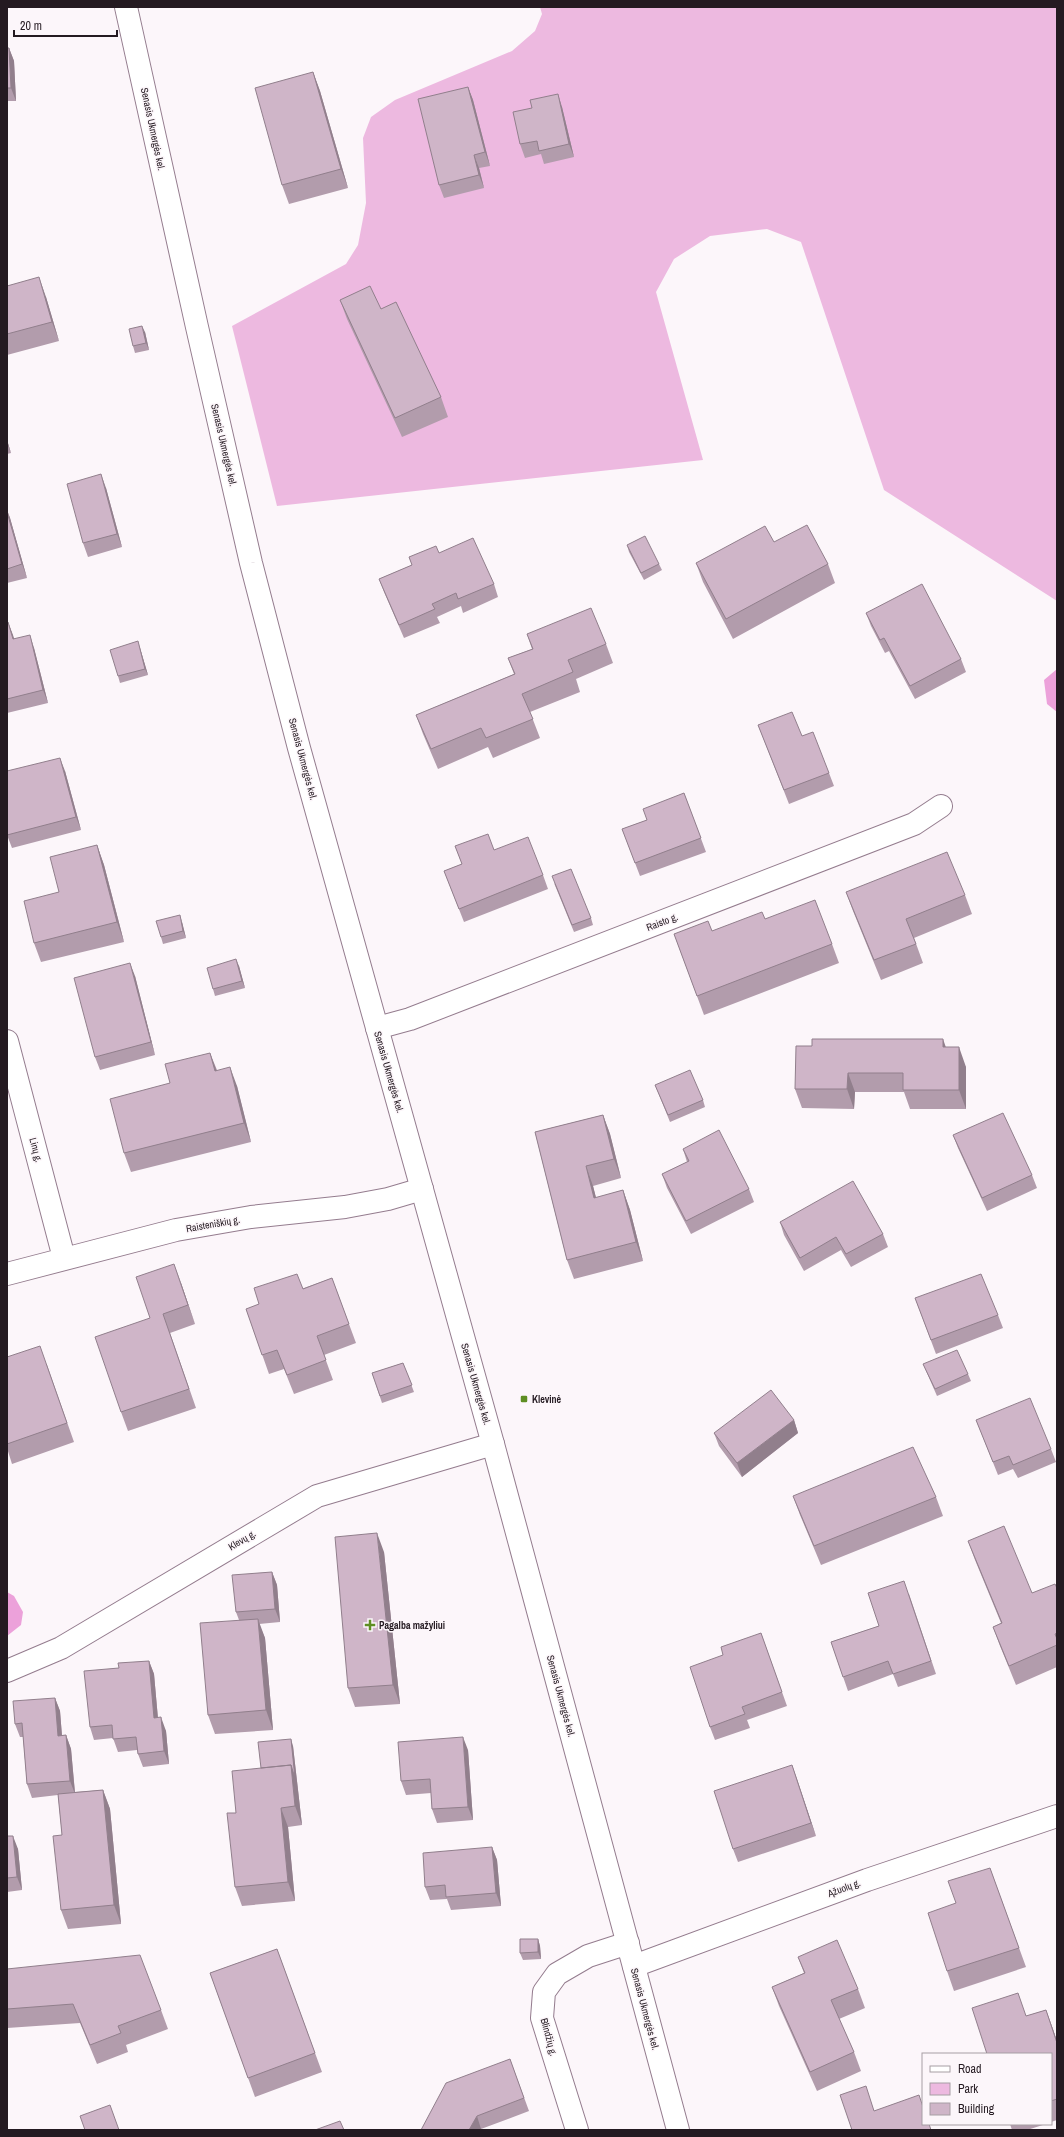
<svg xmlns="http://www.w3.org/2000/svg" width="1064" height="2137" font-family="'Archivo Narrow',sans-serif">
<rect width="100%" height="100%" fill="#fcf6fa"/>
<!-- green -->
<path fill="#edb9e0" d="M 540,7 L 1057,7 L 1057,601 L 884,490 L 801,242 L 767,229 L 710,236 L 674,259 L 656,292 L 703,460 L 277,506 L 232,326 L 346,264 L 358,245 L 366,203 L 363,138 L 371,117 L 395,100 L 512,51 L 535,31 L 542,14 Z"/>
<!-- water -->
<path fill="#eca1da" d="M 1057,669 L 1057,712 L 1047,704 L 1044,680 Z
M 7,1592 L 14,1596 L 23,1612 L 21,1625 L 7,1636 Z"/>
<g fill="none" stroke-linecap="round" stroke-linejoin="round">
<defs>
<path id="street" d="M 377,1028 L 410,1019 L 914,824 L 941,806
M 7,1041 L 64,1258
M 7,1274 L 176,1230 L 251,1217 L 345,1207 L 388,1199 L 422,1189
M 7,1671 L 61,1648 L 317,1496 L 493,1444
M 634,1966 L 867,1880 L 1057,1816
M 577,2130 L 542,2018 L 544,1992 L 557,1974 L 588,1956 L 628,1943"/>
<path id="secondary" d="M 126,7 L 197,327 L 251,563 L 299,748 L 493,1444 L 678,2130"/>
</defs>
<!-- street casing -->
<use href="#street" stroke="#947c8e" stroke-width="24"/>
<!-- secondary casing -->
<use href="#secondary" stroke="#947c8e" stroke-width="24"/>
<!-- street -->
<use href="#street" stroke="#fff" stroke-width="22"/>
<!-- secondary -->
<use href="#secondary" stroke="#fff" stroke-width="22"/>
</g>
<!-- wall -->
<path fill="#b29cac" d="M 7,48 L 9,48 L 14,61 L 16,101 L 7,101 Z
M 313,72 L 320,91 L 348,188 L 289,204 L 282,185 Z
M 468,87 L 473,100 L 490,166 L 479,168 L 484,188 L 444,198 L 439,185 Z
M 562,107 L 574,157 L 544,164 L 541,154 L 525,158 L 520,144 Z
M 7,286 L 46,297 L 59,341 L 7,355 Z
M 340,300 L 441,397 L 448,417 L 402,437 L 347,319 Z
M 145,332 L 149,350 L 135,353 L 133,346 Z
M 7,440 L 11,453 L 7,454 Z
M 106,488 L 122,547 L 88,557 L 83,543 Z
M 7,510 L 10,518 L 27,578 L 7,583 Z
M 774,542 L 828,564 L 835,583 L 733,639 L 703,582 L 696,563 Z
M 627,545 L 659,564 L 662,570 L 644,580 L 629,552 Z
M 439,553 L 494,584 L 498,597 L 463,613 L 461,606 L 437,617 L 440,623 L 404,638 L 384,592 L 379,579 L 412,565 L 409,557 Z
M 866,613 L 961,659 L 966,672 L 915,699 L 889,651 L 885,653 L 871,626 Z
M 7,622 L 8,622 L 14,639 L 34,648 L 48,703 L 7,713 Z
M 527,634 L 606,644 L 613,663 L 576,679 L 580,692 L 530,712 L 540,738 L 493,758 L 488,747 L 438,769 L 423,734 L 416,715 L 514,674 L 508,658 L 532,649 Z
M 140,648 L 148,675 L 120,683 L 118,676 Z
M 758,725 L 802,736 L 829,773 L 834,786 L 789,804 Z
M 65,771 L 81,830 L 12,848 L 7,835 Z
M 684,793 L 706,852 L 640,876 L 622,829 L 647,820 Z
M 97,845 L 104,865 L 124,942 L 41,962 L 34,943 L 59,892 Z
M 455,846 L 494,850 L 543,875 L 548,889 L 464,922 L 444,871 L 462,864 Z
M 554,883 L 591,918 L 593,925 L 574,932 Z
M 846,892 L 965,895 L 972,914 L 914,938 L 923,963 L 881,980 L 853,911 Z
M 182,922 L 186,938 L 163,944 L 161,937 Z
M 712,931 L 832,944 L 839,963 L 704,1015 L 674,934 Z
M 239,966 L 245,988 L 215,996 L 213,989 Z
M 135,976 L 155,1055 L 100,1070 L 95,1057 Z
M 812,1046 L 946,1047 L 966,1067 L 966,1109 L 910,1109 L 904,1092 L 855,1092 L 854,1109 L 802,1108 L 795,1089 Z
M 210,1053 L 217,1070 L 237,1086 L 251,1142 L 131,1172 L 124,1153 L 170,1083 Z
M 655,1085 L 703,1100 L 705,1107 L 670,1122 Z
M 603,1115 L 610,1134 L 621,1178 L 593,1186 L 596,1198 L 623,1190 L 630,1210 L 643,1261 L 574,1279 L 567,1260 L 535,1132 Z
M 953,1135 L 1032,1175 L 1037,1188 L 987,1211 L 958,1148 Z
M 683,1149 L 749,1189 L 754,1202 L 691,1234 L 667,1188 L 662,1174 L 687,1162 Z
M 780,1222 L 883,1234 L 888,1247 L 851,1267 L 841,1250 L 804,1271 L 784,1235 Z
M 332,1278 L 356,1343 L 324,1355 L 333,1380 L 294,1394 L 284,1369 L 269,1374 L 246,1309 Z
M 181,1283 L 195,1324 L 170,1333 L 196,1408 L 128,1431 L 121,1412 L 150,1318 Z
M 915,1298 L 998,1315 L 1003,1328 L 936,1354 Z
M 7,1357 L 47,1365 L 74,1442 L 12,1464 L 7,1448 Z
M 403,1363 L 414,1392 L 382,1403 L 372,1373 Z
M 923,1364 L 968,1374 L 971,1381 L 937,1396 Z
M 794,1420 L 798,1433 L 742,1477 L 719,1446 L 714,1433 Z
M 976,1420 L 1051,1449 L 1056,1462 L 1018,1478 L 1013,1469 L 998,1475 Z
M 793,1496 L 936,1497 L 943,1516 L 821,1565 L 800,1515 Z
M 968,1541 L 1032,1593 L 1057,1588 L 1057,1667 L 1016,1685 L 1000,1646 L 993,1627 L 1001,1623 L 975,1560 Z
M 384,1552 L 400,1704 L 355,1707 L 348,1688 Z
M 272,1572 L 277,1585 L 280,1622 L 259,1624 L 265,1638 L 273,1730 L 215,1734 L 208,1715 L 239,1620 L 236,1612 Z
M 909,1594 L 936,1674 L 898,1687 L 893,1674 L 848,1691 L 831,1642 L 879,1626 Z
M 761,1633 L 787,1706 L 747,1720 L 750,1728 L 715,1740 L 710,1727 L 723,1655 Z
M 149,1661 L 154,1674 L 158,1718 L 166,1731 L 169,1764 L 143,1767 L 138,1754 L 137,1750 L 118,1752 L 113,1738 L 94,1740 L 90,1727 L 119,1668 Z
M 55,1698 L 60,1711 L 62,1736 L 66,1735 L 71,1749 L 75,1792 L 103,1790 L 110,1809 L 121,1924 L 68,1929 L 61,1910 L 62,1835 L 58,1795 L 32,1798 L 27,1784 L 23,1737 L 20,1737 L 15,1724 Z
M 293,1746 L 302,1825 L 288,1827 L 295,1901 L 242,1906 L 235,1887 L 261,1768 Z
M 468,1750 L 473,1820 L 437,1823 L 432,1809 L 431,1793 L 406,1795 L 401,1781 Z
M 792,1765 L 816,1836 L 738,1862 L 733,1849 Z
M 7,1836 L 18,1849 L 22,1890 L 7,1892 Z
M 492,1847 L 497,1860 L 501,1906 L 451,1910 L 447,1899 L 430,1900 L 425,1887 Z
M 990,1868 L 1026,1967 L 954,1991 L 947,1971 L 956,1903 Z
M 538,1939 L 540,1946 L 541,1959 L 523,1960 L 520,1953 Z
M 277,1949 L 322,2072 L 255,2097 L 210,1973 Z
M 798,1957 L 858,1989 L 865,2008 L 839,2019 L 854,2052 L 861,2071 L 817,2091 L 779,2006 L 772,1987 L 804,1973 Z
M 7,1969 L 161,2010 L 168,2029 L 126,2045 L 128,2052 L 97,2064 L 80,2023 L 7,2028 Z
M 1046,2010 L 1057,2041 L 1057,2120 L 1051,2122 L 1051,2054 L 1026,2016 Z
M 510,2059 L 529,2111 L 481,2129 L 481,2130 L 421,2130 Z
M 1010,2124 L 1046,2124 L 1027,2130 L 1012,2130 Z"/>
<!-- shaded-wall -->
<path fill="#917f8c" d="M 9,48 L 14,61 L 16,101 L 11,88 Z
M 313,72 L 320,91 L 348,188 L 341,169 Z
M 468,87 L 473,100 L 490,166 L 485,152 Z
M 558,94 L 562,107 L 574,157 L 569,144 Z
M 474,155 L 479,168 L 484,188 L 479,175 Z
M 39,277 L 46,297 L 59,341 L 52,322 Z
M 142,326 L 145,332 L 149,350 L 146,343 Z
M 7,440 L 11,453 L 7,443 Z
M 101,474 L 106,488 L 122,547 L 117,534 Z
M 7,510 L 10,518 L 27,578 L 22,564 Z
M 8,622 L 13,635 L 18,652 L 13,639 Z
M 30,635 L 34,648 L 48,703 L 43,690 Z
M 138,641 L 140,648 L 148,675 L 145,669 Z
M 60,758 L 65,771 L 81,830 L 76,817 Z
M 97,845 L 104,865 L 124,942 L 117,922 Z
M 180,915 L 182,922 L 186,938 L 183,931 Z
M 236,959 L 239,966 L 245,988 L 242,981 Z
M 130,963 L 135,976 L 155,1055 L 151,1042 Z
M 943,1039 L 950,1059 L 943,1047 Z
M 959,1047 L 966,1067 L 966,1109 L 959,1090 Z
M 210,1053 L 217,1072 L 215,1071 Z
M 230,1067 L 237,1086 L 251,1142 L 244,1123 Z
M 848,1073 L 855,1092 L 854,1109 L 847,1089 Z
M 603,1115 L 610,1134 L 621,1178 L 614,1159 Z
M 586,1166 L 593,1186 L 601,1217 L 594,1198 Z
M 623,1190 L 630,1210 L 643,1261 L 636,1242 Z
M 174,1264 L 181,1283 L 195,1324 L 188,1305 Z
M 794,1420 L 798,1433 L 742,1477 L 737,1463 Z
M 377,1533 L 384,1552 L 400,1704 L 393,1685 Z
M 272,1572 L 277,1585 L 280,1622 L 275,1609 Z
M 258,1619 L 265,1638 L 273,1730 L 266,1710 Z
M 149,1661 L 154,1674 L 159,1731 L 154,1718 Z
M 55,1698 L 60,1711 L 63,1749 L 58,1736 Z
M 161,1717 L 166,1731 L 169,1764 L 164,1751 Z
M 66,1735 L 71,1749 L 75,1794 L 70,1781 Z
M 463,1737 L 468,1750 L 473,1820 L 468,1807 Z
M 291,1739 L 293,1746 L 302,1825 L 295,1806 L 291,1765 Z
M 792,1765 L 797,1779 L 816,1836 L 811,1823 Z
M 103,1790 L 110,1809 L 121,1924 L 114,1905 Z
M 281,1808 L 288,1827 L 295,1901 L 288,1882 Z
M 13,1836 L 18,1849 L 22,1890 L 17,1877 Z
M 492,1847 L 497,1860 L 501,1906 L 496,1893 Z
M 538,1939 L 540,1946 L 541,1959 L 538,1952 Z
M 1046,2010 L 1053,2029 L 1057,2041 L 1057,2043 Z
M 477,2116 L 481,2129 L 481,2130 L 469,2130 Z"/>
<!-- building -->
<path fill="#cfb5c8" stroke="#917f8c" d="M 7,48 L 9,48 L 11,88 L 7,88 Z
M 313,72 L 341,169 L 282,185 L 255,88 Z
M 468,87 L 485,152 L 474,155 L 479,175 L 439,185 L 418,99 Z
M 558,94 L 569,144 L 539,151 L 537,141 L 520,144 L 513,112 L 532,108 L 530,100 Z
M 39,277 L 52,322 L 7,334 L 7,286 Z
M 370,286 L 381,309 L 396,302 L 441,397 L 395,418 L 340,300 Z
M 142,326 L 146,343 L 133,346 L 129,329 Z
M 101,474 L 117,534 L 83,543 L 67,484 Z
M 7,512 L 22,564 L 7,569 Z
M 807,525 L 828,564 L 726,619 L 696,563 L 765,526 L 774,542 Z
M 645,536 L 659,564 L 641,573 L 627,545 Z
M 473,538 L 494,584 L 458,599 L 456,593 L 432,604 L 435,609 L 399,625 L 379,579 L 412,565 L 409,557 L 436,546 L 439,553 Z
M 922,584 L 961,659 L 910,686 L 884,638 L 880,640 L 866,613 Z
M 591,608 L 606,644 L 568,660 L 573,672 L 522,694 L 533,719 L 486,738 L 481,728 L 431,749 L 416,715 L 515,674 L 508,658 L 533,649 L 527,634 Z
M 7,622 L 8,622 L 13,639 L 30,635 L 43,690 L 7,699 Z
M 138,641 L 145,669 L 118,676 L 110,650 Z
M 792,712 L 802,736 L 813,732 L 829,773 L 784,790 L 758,725 Z
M 60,758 L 76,817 L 7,835 L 7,771 Z
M 684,793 L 701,838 L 635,863 L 622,829 L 647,820 L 643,809 Z
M 488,834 L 494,850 L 528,837 L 543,875 L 459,909 L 444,871 L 462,864 L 455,846 Z
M 97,845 L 117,922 L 34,943 L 24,901 L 59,892 L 50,857 Z
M 947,852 L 965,895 L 906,919 L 916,944 L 874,960 L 846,892 Z
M 571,869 L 591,918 L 572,925 L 552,876 Z
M 815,900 L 832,944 L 697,996 L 674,934 L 708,921 L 712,931 L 762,912 L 765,919 Z
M 180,915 L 183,931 L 161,937 L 156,921 Z
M 236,959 L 242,981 L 213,989 L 207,968 Z
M 130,963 L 151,1042 L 95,1057 L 74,978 Z
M 812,1039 L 943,1039 L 943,1047 L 959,1047 L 959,1090 L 903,1090 L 903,1073 L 848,1073 L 847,1089 L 795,1089 L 796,1046 L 812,1046 Z
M 210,1053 L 215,1071 L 230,1067 L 244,1123 L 124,1153 L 110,1099 L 170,1083 L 165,1064 Z
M 690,1070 L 703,1100 L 668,1115 L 655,1085 Z
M 1003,1113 L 1032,1175 L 982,1198 L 953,1135 Z
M 603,1115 L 614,1159 L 586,1166 L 594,1198 L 623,1190 L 636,1242 L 567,1260 L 535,1132 Z
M 719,1130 L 749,1189 L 686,1221 L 662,1174 L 689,1161 L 683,1149 Z
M 853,1181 L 883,1234 L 846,1254 L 836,1237 L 800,1258 L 780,1222 Z
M 174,1264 L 188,1305 L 163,1314 L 189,1389 L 121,1412 L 95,1337 L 150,1318 L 136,1277 Z
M 297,1274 L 303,1289 L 332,1278 L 349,1324 L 317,1336 L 326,1360 L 287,1375 L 277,1350 L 262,1355 L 246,1309 L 259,1304 L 254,1288 Z
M 981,1274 L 998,1315 L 931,1340 L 915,1298 Z
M 40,1346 L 67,1423 L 7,1444 L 7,1357 Z
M 957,1350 L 968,1374 L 935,1389 L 923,1364 Z
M 403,1363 L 412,1385 L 380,1396 L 372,1373 Z
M 771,1390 L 794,1420 L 737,1463 L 714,1433 Z
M 1030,1398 L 1051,1449 L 1013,1465 L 1009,1456 L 993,1462 L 976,1420 Z
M 913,1447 L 936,1497 L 814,1546 L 793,1496 Z
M 1004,1526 L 1032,1593 L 1055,1584 L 1057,1588 L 1057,1633 L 1055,1634 L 1057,1639 L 1057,1645 L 1009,1666 L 993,1627 L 1002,1623 L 968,1541 Z
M 377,1533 L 393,1685 L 348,1688 L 335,1537 Z
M 272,1572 L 275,1609 L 236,1612 L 232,1575 Z
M 904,1581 L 931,1661 L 893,1674 L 888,1661 L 843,1677 L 831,1642 L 879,1626 L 868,1593 Z
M 258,1619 L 266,1710 L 208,1715 L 200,1623 Z
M 761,1633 L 782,1692 L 742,1707 L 745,1714 L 710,1727 L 690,1667 L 723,1655 L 721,1647 Z
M 149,1661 L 154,1718 L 161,1717 L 164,1751 L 138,1754 L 136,1737 L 113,1739 L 112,1725 L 90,1727 L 84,1671 L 119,1668 L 118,1663 Z
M 55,1698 L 58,1736 L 66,1735 L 70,1781 L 27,1784 L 22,1723 L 15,1724 L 13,1701 Z
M 463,1737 L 468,1807 L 432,1809 L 430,1779 L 401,1781 L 398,1742 Z
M 291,1739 L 295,1778 L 291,1765 L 261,1768 L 258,1742 Z
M 291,1765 L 295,1806 L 281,1808 L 288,1882 L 235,1887 L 227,1813 L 236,1813 L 232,1771 Z
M 792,1765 L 811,1823 L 733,1849 L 714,1791 Z
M 103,1790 L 114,1905 L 61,1910 L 53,1836 L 62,1835 L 58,1794 Z
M 7,1836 L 13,1836 L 17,1877 L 7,1878 Z
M 492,1847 L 496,1893 L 446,1897 L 445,1885 L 425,1887 L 423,1853 Z
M 990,1868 L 1019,1948 L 947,1971 L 928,1913 L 956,1903 L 948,1881 Z
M 520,1939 L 538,1939 L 538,1952 L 520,1953 Z
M 837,1940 L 858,1989 L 831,2000 L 854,2052 L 810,2072 L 772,1987 L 805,1973 L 798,1957 Z
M 277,1949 L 315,2053 L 248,2078 L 210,1973 Z
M 140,1955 L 161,2010 L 118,2026 L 121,2033 L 90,2045 L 73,2004 L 7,2009 L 7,1969 Z
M 1018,1993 L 1026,2016 L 1046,2010 L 1057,2043 L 1057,2099 L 1051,2101 L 1051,2054 L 987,2054 L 972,2008 Z
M 510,2059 L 524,2098 L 477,2116 L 469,2130 L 421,2130 L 446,2083 Z
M 866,2086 L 874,2111 L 919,2095 L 923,2107 L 923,2124 L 929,2124 L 931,2130 L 852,2130 L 840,2095 Z
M 110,2105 L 119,2130 L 85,2130 L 80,2116 Z
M 340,2121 L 344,2130 L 315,2130 Z"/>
<!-- markers -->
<g fill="#5e8e23" stroke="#fcf6fa" stroke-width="1.5">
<rect x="520" y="1395" width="8" height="8" rx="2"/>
<path d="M368 1619h4v4h4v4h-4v4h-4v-4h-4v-4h4z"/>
</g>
<g text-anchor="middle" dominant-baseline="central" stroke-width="3" stroke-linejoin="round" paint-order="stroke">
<!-- street labels -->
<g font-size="10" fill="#241a21" stroke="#fcf6fa">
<text transform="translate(153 129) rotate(78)">Senasis Ukmergės kel.</text>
<text transform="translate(224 445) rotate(77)">Senasis Ukmergės kel.</text>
<text transform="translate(303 759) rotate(75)">Senasis Ukmergės kel.</text>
<text transform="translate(662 922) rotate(-21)">Raisto g.</text>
<text transform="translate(389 1072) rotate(74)">Senasis Ukmergės kel.</text>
<text transform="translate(36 1150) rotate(75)">Linų g.</text>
<text transform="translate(213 1224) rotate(-10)">Raisteniškių g.</text>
<text transform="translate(476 1384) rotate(74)">Senasis Ukmergės kel.</text>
<text transform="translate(242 1540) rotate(-31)">Klevų g.</text>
<text transform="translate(561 1696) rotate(75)">Senasis Ukmergės kel.</text>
<text transform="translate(844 1888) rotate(-20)">Ąžuolų g.</text>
<text transform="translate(645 2009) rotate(75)">Senasis Ukmergės kel.</text>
<text transform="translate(549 2037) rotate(75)">Blindžių g.</text>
</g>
<!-- poi labels -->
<g font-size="10" font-weight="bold" fill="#241a21" stroke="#fcf6fa" text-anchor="start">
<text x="532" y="1399">Klevinė</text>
<text x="379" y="1625">Pagalba mažyliui</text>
</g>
</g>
<!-- border -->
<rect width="1064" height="2137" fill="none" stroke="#241a21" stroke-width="16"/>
<!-- legend -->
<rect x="922" y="2053" width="130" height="72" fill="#fcf6fa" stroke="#a69ea3"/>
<rect x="930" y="2066" width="20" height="6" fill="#ffffff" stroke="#a69ea3"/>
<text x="958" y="2073" font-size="12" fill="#241a21">Road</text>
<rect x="930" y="2083" width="20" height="12" fill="#edb9e0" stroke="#a69ea3"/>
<text x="958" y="2093" font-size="12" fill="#241a21">Park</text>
<rect x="930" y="2103" width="20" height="12" fill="#cfb5c8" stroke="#a69ea3"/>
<text x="958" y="2113" font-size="12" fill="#241a21">Building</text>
<!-- scale -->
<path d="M14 30v6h103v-6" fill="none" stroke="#241a21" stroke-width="2"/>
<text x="20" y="30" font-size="12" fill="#241a21" stroke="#fcf6fa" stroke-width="3" paint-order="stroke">20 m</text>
</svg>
